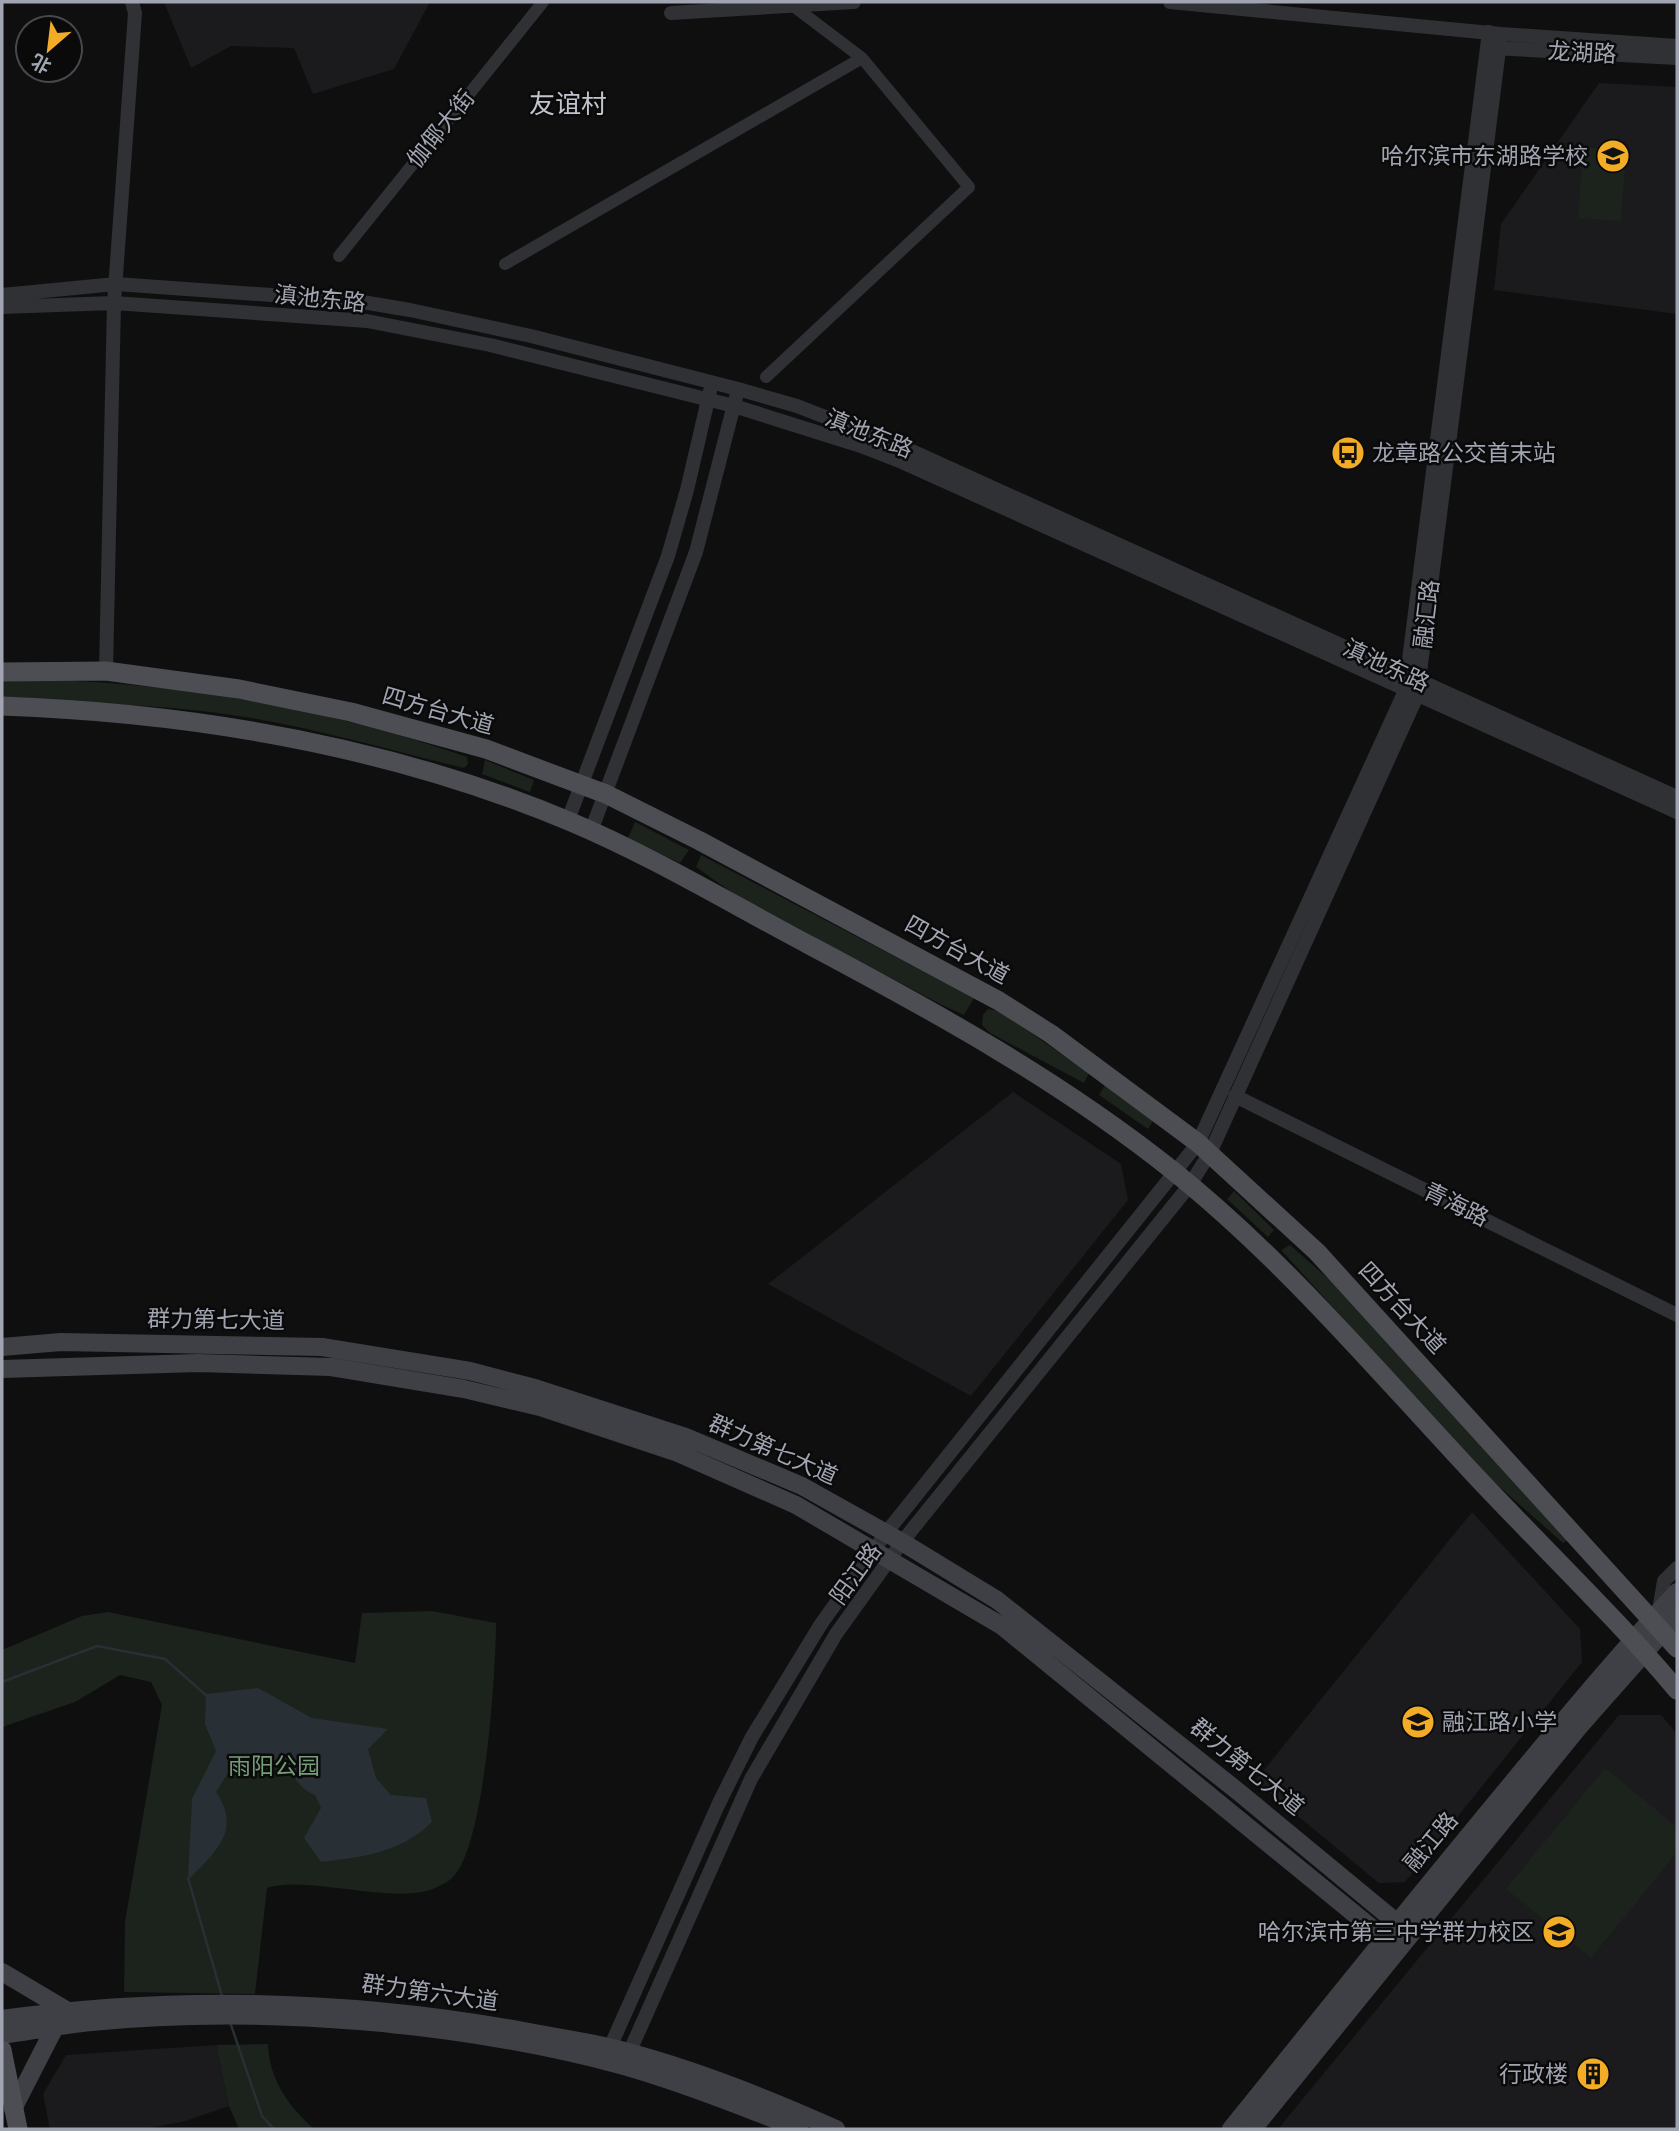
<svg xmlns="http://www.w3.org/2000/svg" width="1679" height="2131" font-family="Karla,'Noto Sans SC',sans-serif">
<rect width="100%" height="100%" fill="#0f0f10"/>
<!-- built -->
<path fill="#1b1b1d" d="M 164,2 L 430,2 L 394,69 L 313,94 L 294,48 L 231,46 L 191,68 Z
M 1599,83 L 1677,87 L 1677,314 L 1494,290 L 1501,224 Z
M 1013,1092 L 1121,1164 L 1128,1200 L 971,1396 L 768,1284 Z
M 1472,1512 L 1580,1629 L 1582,1662 L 1405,1882 L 1379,1883 L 1255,1781 Z
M 1619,1715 L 1661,1715 L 1677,1734 L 1677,2129 L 1278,2129 Z
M 216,2045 L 229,2106 L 185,2121 L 144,2129 L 50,2129 L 43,2094 L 66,2055 Z"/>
<!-- green -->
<path fill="#1b231c" d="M 1583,147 L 1626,150 L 1621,221 L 1578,218 Z
M 2,679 C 161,679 316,705 467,757 L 468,764 L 464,768 C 385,749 305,725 225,714 C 151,704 76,702 2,699 Z
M 485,760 L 534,780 L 530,792 L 482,774 Z
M 635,822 L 689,850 L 680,863 L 628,838 Z
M 701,855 L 974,998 L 964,1015 L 940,1004 L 734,894 L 696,867 Z
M 988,1009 L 999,1011 L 1089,1073 L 1084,1083 L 990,1033 L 982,1025 L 983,1015 Z
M 1105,1085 L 1153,1121 L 1148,1129 L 1099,1095 Z
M 1234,1191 L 1274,1230 L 1268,1237 L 1227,1199 Z
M 1290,1245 L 1347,1295 L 1569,1539 L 1563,1543 L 1485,1474 L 1281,1250 Z
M 432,1611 L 496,1623 C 496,1670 485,1851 451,1879 C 445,1884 430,1891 422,1892 C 376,1900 305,1876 267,1888 L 255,1994 L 124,1992 L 125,1922 L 162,1705 L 151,1682 L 120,1675 L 75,1702 L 2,1727 L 2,1650 L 82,1616 L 108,1612 L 355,1663 L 362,1613 Z
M 1605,1768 L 1677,1827 L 1677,1852 L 1591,1958 L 1506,1889 Z
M 268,2044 C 270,2081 287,2104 314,2129 L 239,2129 L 229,2106 L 216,2045 Z"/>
<!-- water -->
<path fill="#282f35" d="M 258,1688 L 312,1718 L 388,1729 L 368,1749 L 376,1778 L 391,1795 L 426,1798 L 432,1822 C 400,1853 363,1857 321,1862 L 304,1838 L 321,1808 L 315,1795 C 297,1788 299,1779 286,1770 C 271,1758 249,1765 231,1768 L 216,1792 C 242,1830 216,1852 188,1880 L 192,1799 L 216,1751 L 205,1724 L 206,1694 Z"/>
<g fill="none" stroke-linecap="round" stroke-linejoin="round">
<!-- stream -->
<path stroke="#282f35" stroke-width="2.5" d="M 2,1682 L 97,1646 L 165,1659 L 207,1696
M 188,1878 L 222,1996
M 230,2022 L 262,2116 L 274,2129"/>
<!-- minor -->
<path stroke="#303135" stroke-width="12" d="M 339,256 L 543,2
M 505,264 L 862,58
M 766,377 L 969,187 L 862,58 L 788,2"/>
<!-- tertiary -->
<path stroke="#303135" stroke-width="14" d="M 1170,2 L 1501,34 L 1677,46
M 671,13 L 854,2
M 1492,48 L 1677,58
M 2,295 L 116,284 L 356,301 L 410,310 L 531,336 L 738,389 L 797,406 L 905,448 L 1677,797
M 2,307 L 114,303 L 367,321 L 490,345 L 734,406 L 861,446 L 902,462 L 1677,812
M 106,671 L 114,303 L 135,13 L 132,2
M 568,820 L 668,556 L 687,490 L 710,391
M 591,831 L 696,552 L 736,397
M 1235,1096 L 1677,1315
M 1659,1611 L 1664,1581 L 1677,1568
M 607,2054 L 719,1803 L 752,1737 L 821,1624 L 886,1533 L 1198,1143 L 1405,691 L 1489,32
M 625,2062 L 751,1779 L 836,1634 L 902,1542 L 1189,1186 L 1210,1153 L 1417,696 L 1501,34"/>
<!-- secondary -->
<path stroke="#3e4045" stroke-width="18" d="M 2,1347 L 61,1342 L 322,1347 L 470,1371 L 535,1388 L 686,1437 L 802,1486 L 902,1542 L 997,1600 L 1240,1793 L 1396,1922
M 2,1369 L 198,1363 L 331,1367 L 464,1389 L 540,1407 L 678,1453 L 796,1505 L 1002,1626 L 1384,1938
M 2,1972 L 66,2010
M 2,2019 C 175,1995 352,2000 524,2031 C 558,2038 594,2042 628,2052 C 699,2071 769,2099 836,2129
M 2,2035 C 31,2031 61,2025 91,2022 C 259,2005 461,2022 624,2066 C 683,2083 741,2106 799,2129
M 13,2109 L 55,2027
M 1231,2129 C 1321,2017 1411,1905 1503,1794 C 1560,1725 1616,1657 1677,1592
M 1253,2129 L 1578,1728 L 1677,1616"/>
<!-- primary -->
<path stroke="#4c4e54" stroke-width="19" d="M 2,672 L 106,671 L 239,689 L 351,712 L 486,749 L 606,794 L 700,841 L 999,1001 L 1051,1034 L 1198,1143 L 1317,1252 L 1677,1648
M 2,706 C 197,713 390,746 571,822 C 654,857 733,905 813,947 C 939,1014 1060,1081 1172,1170 C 1282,1258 1374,1367 1470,1470 C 1539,1544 1612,1613 1677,1690
M 2,2050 L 18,2129"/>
</g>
<!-- icons -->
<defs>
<symbol id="school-disc" viewBox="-11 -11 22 22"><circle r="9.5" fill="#f2ac25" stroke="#0a0a0b"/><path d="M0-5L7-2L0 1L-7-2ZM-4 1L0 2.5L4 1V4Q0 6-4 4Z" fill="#111"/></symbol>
<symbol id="bus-disc" viewBox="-11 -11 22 22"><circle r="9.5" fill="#f2ac25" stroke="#0a0a0b"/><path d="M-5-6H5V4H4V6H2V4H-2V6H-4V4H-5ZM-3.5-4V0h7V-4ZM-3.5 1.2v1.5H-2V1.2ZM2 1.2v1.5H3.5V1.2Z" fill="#111"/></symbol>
<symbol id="building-disc" viewBox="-11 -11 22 22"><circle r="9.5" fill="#f2ac25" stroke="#0a0a0b"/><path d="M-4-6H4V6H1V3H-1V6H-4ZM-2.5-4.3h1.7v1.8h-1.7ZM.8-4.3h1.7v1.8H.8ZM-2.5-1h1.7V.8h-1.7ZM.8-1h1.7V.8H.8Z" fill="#111"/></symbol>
</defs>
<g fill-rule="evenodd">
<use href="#school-disc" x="1594" y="137" width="38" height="38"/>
<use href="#bus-disc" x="1329" y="434" width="38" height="38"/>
<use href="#school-disc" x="1399" y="1703" width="38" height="38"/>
<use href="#school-disc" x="1540" y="1913" width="38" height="38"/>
<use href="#building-disc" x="1574" y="2055" width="38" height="38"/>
</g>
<g text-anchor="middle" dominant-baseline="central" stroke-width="5" stroke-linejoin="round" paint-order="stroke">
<!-- street labels -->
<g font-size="23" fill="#a0a5b1" stroke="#0a0a0b">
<text transform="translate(1582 53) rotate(3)">龙湖路</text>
<text transform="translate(441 129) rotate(-51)">伽倻大街</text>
<text transform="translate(320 299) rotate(6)">滇池东路</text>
<text transform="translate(869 434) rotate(22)">滇池东路</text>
<text transform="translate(1427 614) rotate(-83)">融汇路</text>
<text transform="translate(1386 666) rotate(25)">滇池东路</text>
<text transform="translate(438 711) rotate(16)">四方台大道</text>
<text transform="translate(957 950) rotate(29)">四方台大道</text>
<text transform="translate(1456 1205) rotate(26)">青海路</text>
<text transform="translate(1402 1308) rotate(47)">四方台大道</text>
<text transform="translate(216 1320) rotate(1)">群力第七大道</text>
<text transform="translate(773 1450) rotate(24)">群力第七大道</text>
<text transform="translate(856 1574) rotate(-54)">阳江路</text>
<text transform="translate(1247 1767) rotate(39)">群力第七大道</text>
<text transform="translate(1431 1842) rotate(-50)">融江路</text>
<text transform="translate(430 1993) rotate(8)">群力第六大道</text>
</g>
<!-- poi labels -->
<g font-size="23" fill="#a0a5b1" stroke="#0a0a0b" text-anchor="end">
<text x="1588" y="156">哈尔滨市东湖路学校</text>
<text x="1372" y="453" text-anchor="start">龙章路公交首末站</text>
<text x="1442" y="1722" text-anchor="start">融江路小学</text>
<text x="1534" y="1932">哈尔滨市第三中学群力校区</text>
<text x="1568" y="2074">行政楼</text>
</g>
<!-- park labels -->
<g font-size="23" fill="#769d78" stroke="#0a0a0b">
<text x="274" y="1766">雨阳公园</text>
</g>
<!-- quarter labels -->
<g font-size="26" fill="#c1c4cd" stroke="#0a0a0b">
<text x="568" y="104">友谊村</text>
</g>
</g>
<!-- border -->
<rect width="1679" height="2131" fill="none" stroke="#a0a5b1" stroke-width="7"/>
<!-- north arrow -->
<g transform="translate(49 49) rotate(208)"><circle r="33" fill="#0a0a0b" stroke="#46484d" stroke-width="2"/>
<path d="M0-5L12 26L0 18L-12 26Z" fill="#f2ac25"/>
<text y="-10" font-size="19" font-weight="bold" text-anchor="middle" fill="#a0a5b1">北</text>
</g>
</svg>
